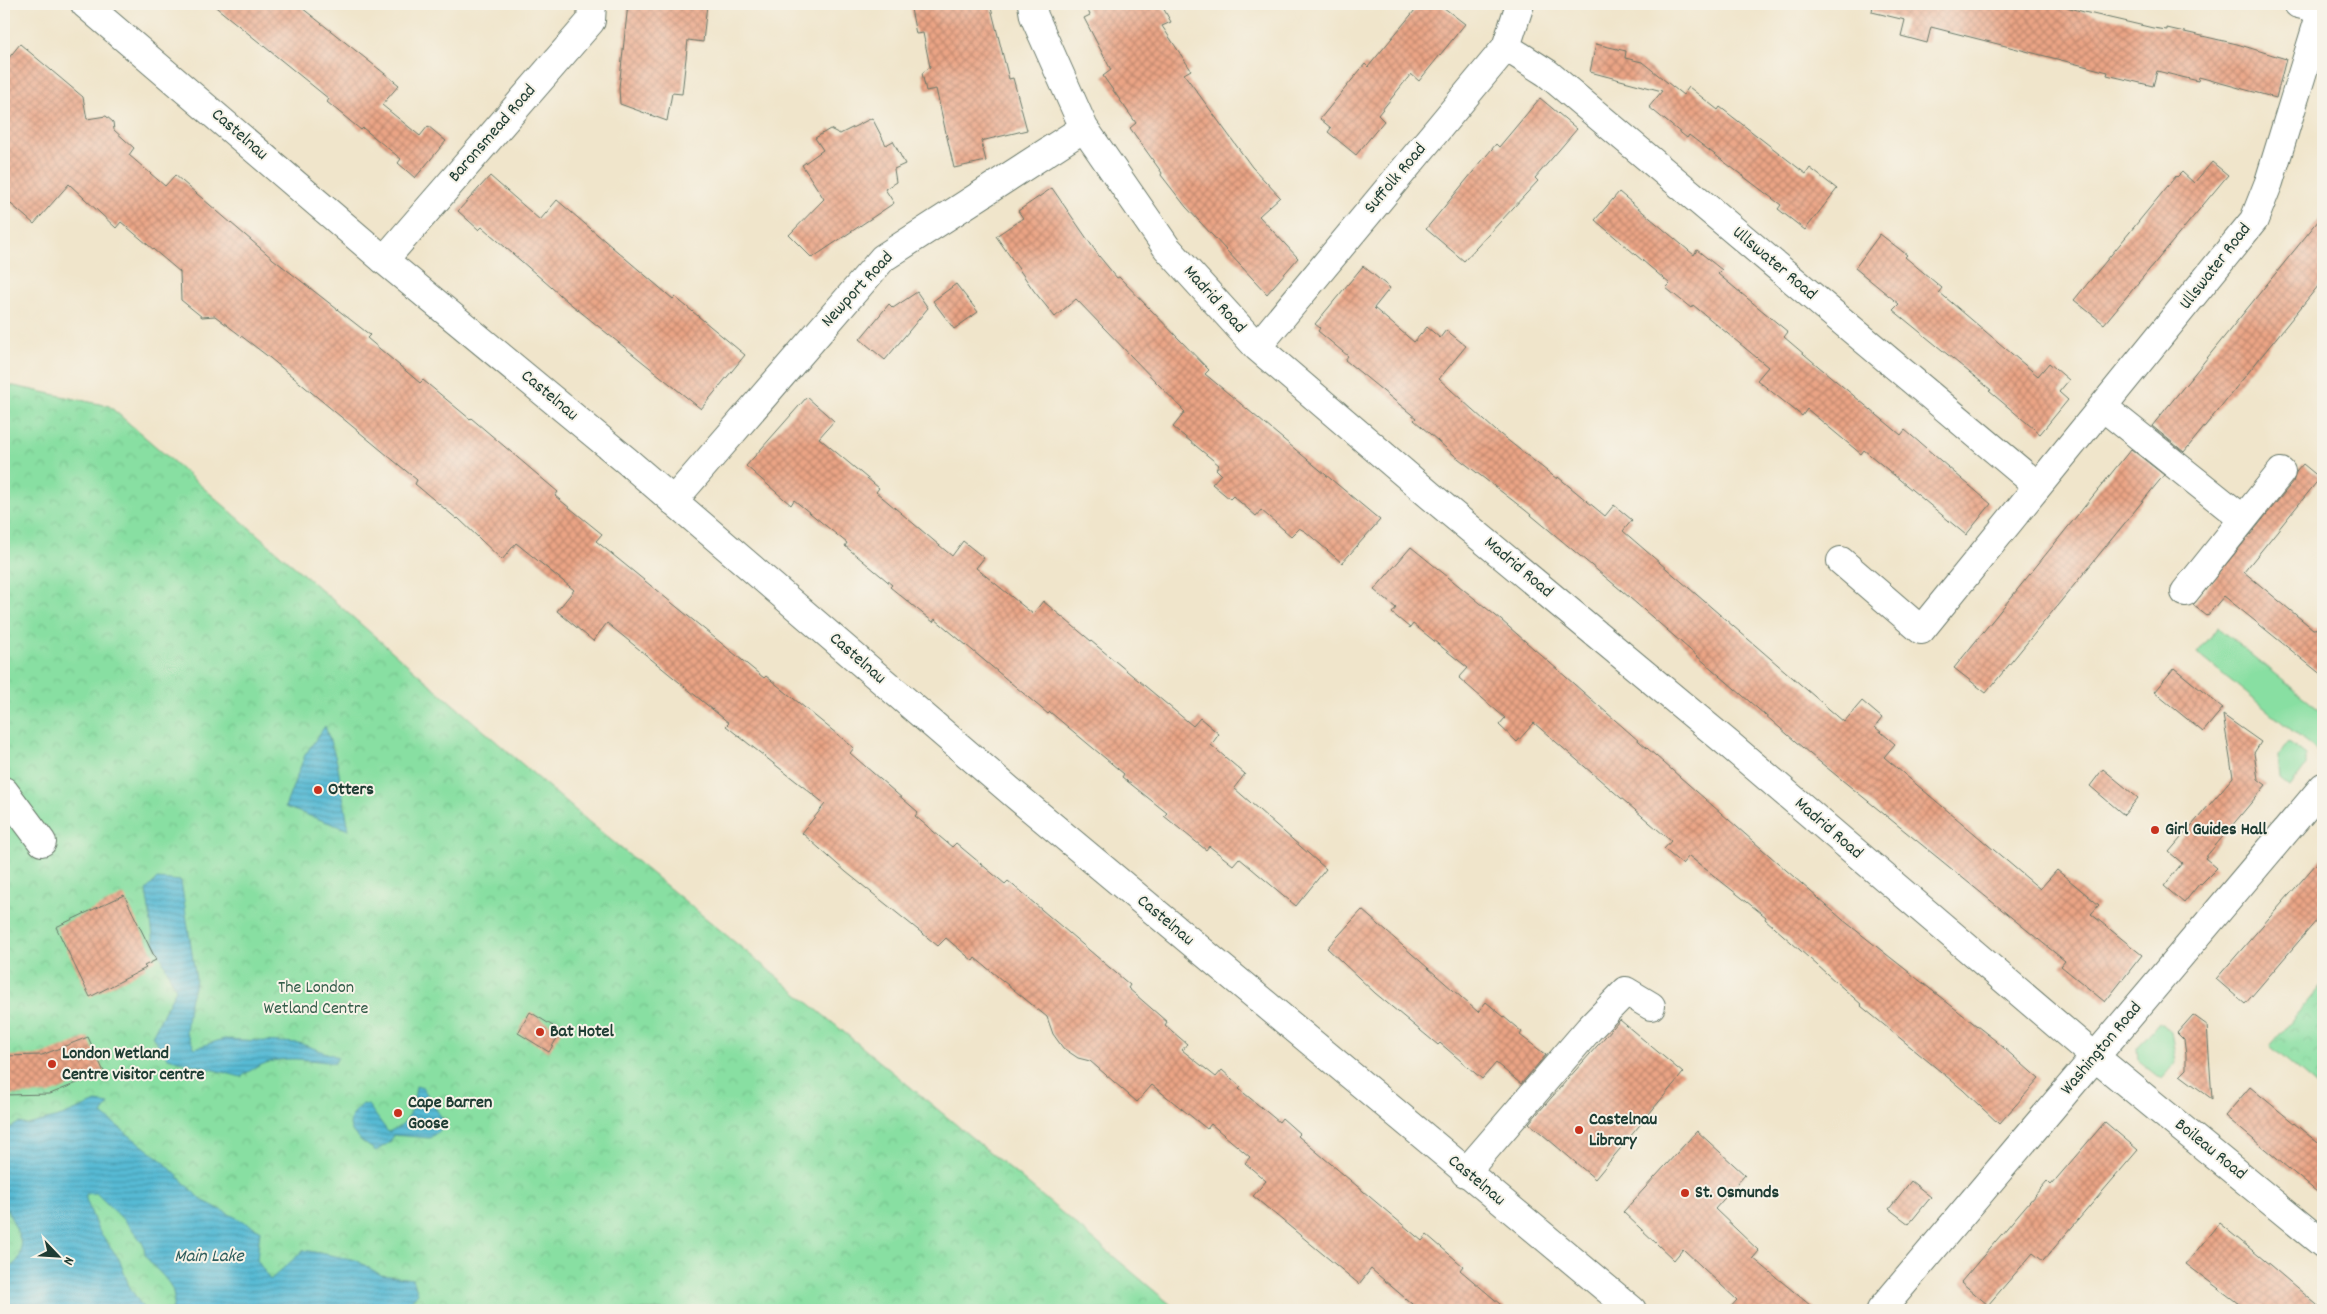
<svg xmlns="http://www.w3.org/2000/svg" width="2327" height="1314" font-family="Dekko,sans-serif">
<defs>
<pattern id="park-crowns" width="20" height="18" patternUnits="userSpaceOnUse" patternTransform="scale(1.25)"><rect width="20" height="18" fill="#88dfa2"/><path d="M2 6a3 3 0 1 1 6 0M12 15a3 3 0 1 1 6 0" fill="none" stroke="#75c08c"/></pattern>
<pattern id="water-rules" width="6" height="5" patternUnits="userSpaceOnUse" patternTransform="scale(1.25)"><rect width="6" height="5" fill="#56bad4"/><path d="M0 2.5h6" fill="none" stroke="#4798ad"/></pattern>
<pattern id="building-cross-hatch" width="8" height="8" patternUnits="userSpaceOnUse" patternTransform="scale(1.25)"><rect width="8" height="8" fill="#eba485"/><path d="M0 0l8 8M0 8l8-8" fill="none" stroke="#be876e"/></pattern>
</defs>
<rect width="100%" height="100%" fill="#f7f3e8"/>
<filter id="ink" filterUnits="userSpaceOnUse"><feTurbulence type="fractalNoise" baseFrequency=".02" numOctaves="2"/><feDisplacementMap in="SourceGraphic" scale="10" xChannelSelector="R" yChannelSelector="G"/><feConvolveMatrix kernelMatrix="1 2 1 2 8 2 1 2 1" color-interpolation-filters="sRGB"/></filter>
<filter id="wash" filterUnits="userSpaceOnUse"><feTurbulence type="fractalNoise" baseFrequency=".0096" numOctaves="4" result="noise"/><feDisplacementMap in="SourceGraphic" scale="20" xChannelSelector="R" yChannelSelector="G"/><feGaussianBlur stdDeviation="1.12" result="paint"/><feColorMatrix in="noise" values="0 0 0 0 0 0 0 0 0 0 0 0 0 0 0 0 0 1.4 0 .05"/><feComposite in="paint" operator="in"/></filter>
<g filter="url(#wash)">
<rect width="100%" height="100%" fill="#f0e5cb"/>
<!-- grass -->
<path fill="#88dfa2" stroke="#548e6b" d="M 2218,628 L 2323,713 L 2323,743 L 2317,751 L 2197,653 Z
M 2289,742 L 2306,755 L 2306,766 L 2290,787 L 2280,779 L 2278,756 Z
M 2159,1022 L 2171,1032 L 2176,1063 L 2162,1079 L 2138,1060 L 2137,1048 Z"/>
<!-- park -->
<path fill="url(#park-crowns)" stroke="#548e6b" d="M 4,384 L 109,406 L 589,822 L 1016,1174 L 1177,1310 L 4,1310 Z
M 2323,983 L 2323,1091 L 2270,1046 Z"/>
<!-- water -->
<path fill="url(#water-rules)" stroke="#3a7c84" d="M 325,726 L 337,762 L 349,830 L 285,807 L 305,755 Z
M 157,879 L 181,881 L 196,980 L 189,1005 L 186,1033 L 195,1048 L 224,1039 L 299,1043 L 338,1057 L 335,1063 C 297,1059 274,1052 241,1077 L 168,1058 L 152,1036 L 176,989 L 154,942 L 146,890 Z
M 416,1086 L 423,1088 L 446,1125 L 430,1138 L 393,1135 L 390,1142 L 376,1151 C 355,1137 337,1126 363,1104 L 368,1105 L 388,1132 C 411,1124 413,1108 416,1086 Z
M 96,1102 L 109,1104 L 102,1114 L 165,1163 L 200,1199 L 260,1230 L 257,1260 L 270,1280 L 304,1250 L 356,1260 L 381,1275 L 413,1279 L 418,1293 L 403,1310 L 172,1310 C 180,1285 161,1277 147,1258 C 144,1254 145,1249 143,1244 C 131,1225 111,1208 96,1193 L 86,1194 L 86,1199 L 97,1228 L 119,1259 L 129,1286 L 144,1310 L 4,1310 L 4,1268 C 8,1268 10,1267 14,1264 C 34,1249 7,1216 4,1201 C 0,1181 4,1152 4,1131 L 19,1123 L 28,1125 L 62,1116 Z"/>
<g id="blocks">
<!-- building -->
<path fill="url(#building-cross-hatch)" d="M 212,4 L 297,4 L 399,85 L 382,105 L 420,136 L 428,126 L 446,141 L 415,178 L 398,163 L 401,159 L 363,128 L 361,130 L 327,102 L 329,99 Z
M 628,4 L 707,4 L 703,42 L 688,40 L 682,94 L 672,93 L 667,121 L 620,104 L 619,88 Z
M 910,4 L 990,4 L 1009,79 L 1013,78 L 1027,130 L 981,141 L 986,161 L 954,168 L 936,89 L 926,91 L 922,73 L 930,67 L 923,33 L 916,34 Z
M 1085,4 L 1161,4 L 1171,22 L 1162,26 L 1191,70 L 1184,74 L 1252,167 L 1280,197 L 1259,216 L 1298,258 L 1267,294 L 1186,207 L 1161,175 L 1162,173 L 1130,128 L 1136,123 L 1103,76 L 1111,70 L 1084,18 L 1090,15 Z
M 1420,4 L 1439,4 L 1465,24 L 1419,81 L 1411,74 L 1378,115 L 1384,121 L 1356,155 L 1328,132 L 1331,128 L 1320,119 L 1365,64 L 1368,67 Z
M 1873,4 L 2068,4 L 2067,7 L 2084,12 L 2153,28 L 2167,30 L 2167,28 L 2237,44 L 2286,59 L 2276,98 L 2199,77 L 2198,81 L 2157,71 L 2153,86 L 2107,75 L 2108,72 L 1931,27 L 1927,43 L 1901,36 L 1905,20 L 1872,12 Z
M 20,44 L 83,97 L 87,119 L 106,116 L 113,122 L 114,130 L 134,148 L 129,155 L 165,186 L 175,175 L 273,259 L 370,335 L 367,338 L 420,383 L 423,380 L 470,419 L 471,418 L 558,492 L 555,496 L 602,534 L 596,541 L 764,678 L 766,676 L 854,748 L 850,753 L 918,812 L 915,816 L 952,847 L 956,843 L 1005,884 L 1008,881 L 1130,985 L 1128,988 L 1167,1022 L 1165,1025 L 1187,1044 L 1182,1050 L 1216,1077 L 1222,1070 L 1241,1087 L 1239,1089 L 1279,1122 L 1282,1118 L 1300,1134 L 1298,1136 L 1422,1241 L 1427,1235 L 1463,1266 L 1460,1270 L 1507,1310 L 1419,1310 L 1371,1269 L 1359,1284 L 1253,1196 L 1266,1181 L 1245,1163 L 1250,1157 L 1211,1124 L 1207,1129 L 1152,1085 L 1137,1102 L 1090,1061 L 1078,1058 L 1063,1048 L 1053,1034 L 1047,1017 L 975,958 L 973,961 L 946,938 L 938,946 L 846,872 L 802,833 L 825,804 L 726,726 L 729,723 L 607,623 L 593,641 L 557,611 L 574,590 L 516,543 L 502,560 L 458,518 L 457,519 L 415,484 L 417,480 L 270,358 L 215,316 L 202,317 L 181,300 L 180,272 L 121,222 L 116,228 L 69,184 L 34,224 L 4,198 L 4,64 Z
M 1596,44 L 1626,51 L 1625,58 L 1642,62 L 1683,95 L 1689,87 L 1718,110 L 1720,107 L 1806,174 L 1810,168 L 1837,189 L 1805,230 L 1778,209 L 1781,205 L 1689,135 L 1687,138 L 1649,107 L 1662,91 L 1590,72 Z
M 1540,98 L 1577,129 L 1535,178 L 1538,181 L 1464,261 L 1426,229 L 1496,144 L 1499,147 Z
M 872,118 L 886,145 L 893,141 L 905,164 L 894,169 L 896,182 L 885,189 L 894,203 L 812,258 L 789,235 L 824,199 L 802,165 L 823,150 L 815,138 L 830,129 L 840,134 Z
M 2212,162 L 2228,175 L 2104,324 L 2074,300 L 2176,176 L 2177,177 L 2182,172 L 2194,183 Z
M 490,176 L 540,220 L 557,200 L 673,299 L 675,297 L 745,355 L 701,409 L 567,301 L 482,227 L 479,230 L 458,211 Z
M 1052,188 L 1099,256 L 1117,278 L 1119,277 L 1209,370 L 1205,374 L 1380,520 L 1342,563 L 1306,532 L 1299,528 L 1291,536 L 1261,510 L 1256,516 L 1233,496 L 1230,499 L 1212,484 L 1221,474 L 1216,469 L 1219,465 L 1173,427 L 1185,412 L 1076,299 L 1055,317 L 1034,291 L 996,236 L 1023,218 L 1018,211 Z
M 1619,192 L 1694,255 L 1697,250 L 1722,270 L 1718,274 L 1788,332 L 1784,337 L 1818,366 L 1901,435 L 1905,430 L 1991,504 L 1966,535 L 1864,450 L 1861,454 L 1807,409 L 1802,416 L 1757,380 L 1768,367 L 1693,305 L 1691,308 L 1666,288 L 1670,284 L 1595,220 Z
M 2323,215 L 2323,280 L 2184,452 L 2152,426 Z
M 1880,234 L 1907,255 L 1905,257 L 1942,288 L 1939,292 L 2038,376 L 2049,363 L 2069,380 L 2059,392 L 2068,400 L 2040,434 L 1989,391 L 1991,390 L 1893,310 L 1899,304 L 1855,268 Z
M 1363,266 L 1390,288 L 1374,308 L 1414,342 L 1427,327 L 1440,338 L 1446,330 L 1466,346 L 1439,379 L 1496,431 L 1557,479 L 1558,477 L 1605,516 L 1614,505 L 1632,520 L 1623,531 L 1844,722 L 1862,701 L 1882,718 L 1875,727 L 1895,744 L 1884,757 L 2040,889 L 2057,870 L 2099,905 L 2091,914 L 2142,955 L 2105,1002 L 2061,966 L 2065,961 L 1810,754 L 1622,591 L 1525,510 L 1454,455 L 1414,420 L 1416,418 L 1345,360 L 1348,356 L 1318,331 L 1320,328 L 1315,324 Z
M 956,284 L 978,312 L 954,329 L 933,301 Z
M 917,292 L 928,308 L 885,360 L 860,339 L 889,304 L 893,308 Z
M 807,397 L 834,421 L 819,438 L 879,488 L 876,492 L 952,556 L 963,541 L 984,558 L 976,568 L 1033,614 L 1043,601 L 1193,726 L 1200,718 L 1219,734 L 1211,745 L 1245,774 L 1234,788 L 1326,869 L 1296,906 L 1239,858 L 1233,865 L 1209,846 L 1206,850 L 1164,816 L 1167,813 L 1122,777 L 1124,774 L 1050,712 L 1048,714 L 935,619 L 933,622 L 890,587 L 892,585 L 845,546 L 847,543 L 794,500 L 791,505 L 746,466 Z
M 2131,449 L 2164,475 L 1986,693 L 1954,668 Z
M 2303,464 L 2320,478 L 2244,572 L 2313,629 L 2323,628 L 2323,676 L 2224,596 L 2207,616 L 2193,605 L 2293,482 L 2296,472 Z
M 1411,547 L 1501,620 L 1843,920 L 1996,1041 L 2039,1079 L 1999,1124 L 1963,1090 L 1861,1006 L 1862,1005 L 1765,919 L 1766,917 L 1689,856 L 1682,864 L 1664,849 L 1671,841 L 1534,723 L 1517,742 L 1499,725 L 1505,718 L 1459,678 L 1468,668 L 1413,624 L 1410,628 L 1392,613 L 1396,608 L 1374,590 Z
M 2174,668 L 2223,708 L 2203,732 L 2154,692 Z
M 2223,715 L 2261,742 L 2254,753 L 2258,779 L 2266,785 L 2205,858 L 2217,868 L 2201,884 L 2200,883 L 2184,903 L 2164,886 L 2182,863 L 2169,852 L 2233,777 Z
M 2103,769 L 2138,798 L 2124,815 L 2090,786 Z
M 2323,856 L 2323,913 L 2245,1004 L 2216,979 Z
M 124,895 L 156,960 L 144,966 L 146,968 L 90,997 L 56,927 Z
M 1362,910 L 1478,1012 L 1486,1002 L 1522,1032 L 1520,1035 L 1546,1055 L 1521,1084 L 1496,1063 L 1482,1079 L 1440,1043 L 1438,1045 L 1375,993 L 1327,948 Z
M 530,1012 L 561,1031 L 549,1052 L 518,1033 Z
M 2193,1015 L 2207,1025 L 2212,1099 L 2180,1075 L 2186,1069 L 2186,1055 L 2184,1040 L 2177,1033 Z
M 1620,1020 L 1683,1073 L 1595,1179 L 1529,1123 Z
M 88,1037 L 104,1072 L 50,1094 L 4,1095 L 4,1056 L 42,1055 Z
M 2250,1087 L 2323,1147 L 2323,1197 L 2225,1116 Z
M 2105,1122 L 2138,1150 L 2043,1261 L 2033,1253 L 1988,1305 L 1961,1282 L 2047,1181 L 2051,1185 Z
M 1697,1131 L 1745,1175 L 1715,1209 L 1759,1251 L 1753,1258 L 1816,1310 L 1728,1310 L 1737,1300 L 1683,1249 L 1674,1260 L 1623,1212 Z
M 1911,1181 L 1931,1197 L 1909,1224 L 1889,1209 Z
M 2219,1223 L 2270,1265 L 2323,1310 L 2247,1310 L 2186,1264 Z"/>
</g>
</g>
<g filter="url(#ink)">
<use href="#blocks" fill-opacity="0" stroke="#687869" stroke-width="1"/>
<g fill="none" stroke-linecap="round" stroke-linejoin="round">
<defs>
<path id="minor" d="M 1032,4 L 1034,16 L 1084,128 L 1167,248 L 1257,347 L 1432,497 L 1731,746 L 2095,1057 L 2323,1244
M 2298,4 L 2323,10
M 1506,47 L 1547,73 L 2038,486 L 2254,220 L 2269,182 L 2322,9
M 384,260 L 591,21 L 592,4
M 1257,347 L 1506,47 L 1520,4
M 2103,407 L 2243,519
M 673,501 L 883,258 L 1084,128
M 1841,561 L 1921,630 L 2038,486
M 2185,592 L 2281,472
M 4,791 L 42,842
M 1465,1173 L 1589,1029 L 1626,991 L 1651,1006
M 1881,1310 L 2323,787"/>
<path id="major" d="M 85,4 L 384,260 L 627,461 L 1014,794 L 1632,1310"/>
</defs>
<!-- minor casing -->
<use href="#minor" stroke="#687869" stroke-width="30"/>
<!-- major casing -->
<use href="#major" stroke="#687869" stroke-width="30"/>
<!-- minor -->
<use href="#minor" stroke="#fff" stroke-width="28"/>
<!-- major -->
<use href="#major" stroke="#fff" stroke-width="28"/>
</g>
</g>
<!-- markers -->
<g fill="#c8321e" stroke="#f7f3e8" stroke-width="2">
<circle cx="318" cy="790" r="5"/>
<circle cx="2155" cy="830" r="5"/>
<circle cx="540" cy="1032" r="5"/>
<circle cx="52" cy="1064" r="5"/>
<circle cx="398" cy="1113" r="5"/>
<circle cx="1579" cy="1130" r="5"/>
<circle cx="1685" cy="1193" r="5"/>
</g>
<g text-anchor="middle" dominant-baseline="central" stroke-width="4" stroke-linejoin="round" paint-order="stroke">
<!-- street labels -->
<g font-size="18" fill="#1f3d34" stroke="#f7f3e8">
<text transform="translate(493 134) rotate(-49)">Baronsmead Road</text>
<text transform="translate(239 135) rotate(41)">Castelnau</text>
<text transform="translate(1396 179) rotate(-50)">Suffolk Road</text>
<text transform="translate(1774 264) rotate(40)">Ullswater Road</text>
<text transform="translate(2216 267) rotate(-52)">Ullswater Road</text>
<text transform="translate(858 290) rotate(-47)">Newport Road</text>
<text transform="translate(1214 300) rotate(48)">Madrid Road</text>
<text transform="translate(549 396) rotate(40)">Castelnau</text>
<text transform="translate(1518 568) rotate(40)">Madrid Road</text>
<text transform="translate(857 659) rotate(41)">Castelnau</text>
<text transform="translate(1828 829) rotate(41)">Madrid Road</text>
<text transform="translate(1165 921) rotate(40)">Castelnau</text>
<text transform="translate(2102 1049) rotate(-50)">Washington Road</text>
<text transform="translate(2210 1150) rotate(39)">Boileau Road</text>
<text transform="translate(1476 1181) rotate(40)">Castelnau</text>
</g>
<!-- poi labels -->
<g font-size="18" font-weight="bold" fill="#1f3d34" stroke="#f7f3e8" text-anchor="start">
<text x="328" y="790">Otters</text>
<text x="2165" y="830">Girl Guides Hall</text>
<text x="550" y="1032">Bat Hotel</text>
<text x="62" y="1054">London Wetland<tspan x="62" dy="21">Centre visitor centre</tspan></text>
<text x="408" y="1103">Cape Barren<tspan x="408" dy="21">Goose</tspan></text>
<text x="1589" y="1120">Castelnau<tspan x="1589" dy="21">Library</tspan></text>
<text x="1695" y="1193">St. Osmunds</text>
</g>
<!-- park labels -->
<g font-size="18" fill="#345d4a" stroke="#f7f3e8">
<text x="316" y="988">The London<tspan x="316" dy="21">Wetland Centre</tspan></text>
</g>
<!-- water labels -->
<g font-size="19" font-style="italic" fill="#2d5c5c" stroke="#f7f3e8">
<text x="209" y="1257">Main Lake</text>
</g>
</g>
<!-- margin -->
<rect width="2327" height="1314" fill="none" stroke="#f7f3e8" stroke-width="20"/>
<!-- north arrow -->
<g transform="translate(58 1256) rotate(115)" stroke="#f7f3e8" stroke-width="4" paint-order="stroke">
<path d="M0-4L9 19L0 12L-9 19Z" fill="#1f3d34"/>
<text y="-8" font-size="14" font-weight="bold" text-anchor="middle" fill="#1f3d34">N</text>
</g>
</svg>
